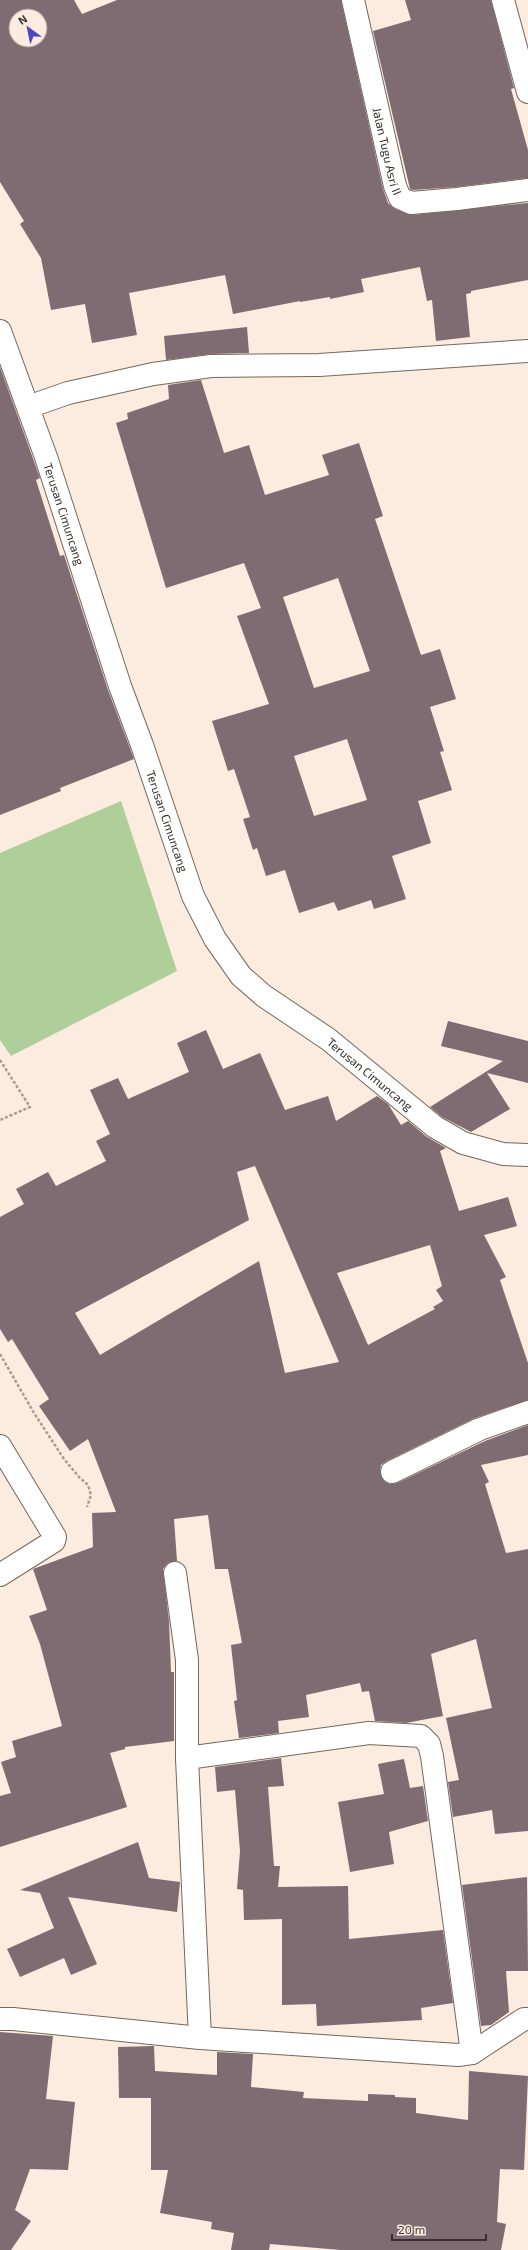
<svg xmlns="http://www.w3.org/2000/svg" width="528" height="2250" font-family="'Exo 2',sans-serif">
<rect width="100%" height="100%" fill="#fcecdf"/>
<!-- green -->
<path fill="#aecf9a" d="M 121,801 L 177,971 L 11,1056 L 0,1040 L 0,853 Z"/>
<!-- building -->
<path fill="#7e6c72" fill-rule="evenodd" d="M 0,0 L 74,0 L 82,14 L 117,0 L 341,0 L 383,189 L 388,203 L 395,209 L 412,215 L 528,203 L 528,280 L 471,291 L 471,293 L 466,294 L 470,337 L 436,341 L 432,300 L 427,301 L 420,267 L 361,279 L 364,292 L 330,299 L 330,297 L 300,302 L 300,301 L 233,314 L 225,275 L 129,293 L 137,335 L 92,343 L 85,304 L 51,310 L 41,258 L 20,224 L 24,221 L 0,182 ZM 16,16 L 40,16 L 40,40 L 16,40 Z
M 405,0 L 491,0 L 514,88 L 511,89 L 528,150 L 528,178 L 456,187 L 413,190 L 410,189 L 373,31 L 411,20 Z
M 247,327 L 249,353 L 211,354 L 166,360 L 164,336 Z
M 0,367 L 40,478 L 36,480 L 60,556 L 64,555 L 108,690 L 134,759 L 60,788 L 61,791 L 0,815 Z
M 201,380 L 224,453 L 249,445 L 265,495 L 329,475 L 322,455 L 359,443 L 383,516 L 375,519 L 421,655 L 440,649 L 456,699 L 430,707 L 444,751 L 440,752 L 452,790 L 418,801 L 431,843 L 392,856 L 406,899 L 374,909 L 371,900 L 338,911 L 334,902 L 299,913 L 285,870 L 266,876 L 257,848 L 253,850 L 243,819 L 250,817 L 234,769 L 228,771 L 212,721 L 269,704 L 237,616 L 261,608 L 244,563 L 166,588 L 116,423 L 128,419 L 127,413 L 169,399 L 168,385 ZM 338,578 L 370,671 L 314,688 L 283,597 ZM 347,739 L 367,800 L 314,816 L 294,756 Z
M 448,1021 L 528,1041 L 528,1083 L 487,1073 L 510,1109 L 471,1132 L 442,1117 L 430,1107 L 503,1061 L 441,1046 Z
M 206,1030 L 223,1069 L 260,1053 L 285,1110 L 328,1096 L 336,1121 L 377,1096 L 388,1104 L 401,1125 L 408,1121 L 427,1137 L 446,1148 L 440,1151 L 459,1211 L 508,1197 L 517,1226 L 484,1235 L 506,1277 L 500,1280 L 528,1363 L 528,1400 L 475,1418 L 387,1461 L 381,1465 L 380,1472 L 385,1482 L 391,1484 L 397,1483 L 485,1441 L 528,1425 L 528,1455 L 481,1465 L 489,1482 L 485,1484 L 506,1553 L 528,1549 L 528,1831 L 495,1834 L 492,1810 L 453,1817 L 448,1782 L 459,1780 L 446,1718 L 492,1708 L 476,1639 L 431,1654 L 443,1716 L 406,1723 L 375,1721 L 369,1691 L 362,1692 L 360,1683 L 306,1695 L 309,1717 L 278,1721 L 279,1733 L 239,1738 L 234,1701 L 237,1700 L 231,1645 L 242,1643 L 228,1569 L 215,1569 L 208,1515 L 174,1519 L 177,1561 L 168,1563 L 163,1569 L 169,1621 L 171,1672 L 174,1672 L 174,1741 L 125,1747 L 125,1749 L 110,1753 L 127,1807 L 0,1847 L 0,1796 L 11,1793 L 1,1762 L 16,1757 L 12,1741 L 62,1726 L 40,1644 L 29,1616 L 47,1610 L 33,1569 L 93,1547 L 92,1513 L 116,1512 L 88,1439 L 70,1451 L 39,1406 L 49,1399 L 12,1339 L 8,1342 L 0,1329 L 0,1217 L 24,1204 L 16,1189 L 48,1172 L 56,1186 L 106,1161 L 96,1141 L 110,1134 L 90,1090 L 118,1078 L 128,1099 L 189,1072 L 177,1043 ZM 255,1166 L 339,1362 L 285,1373 L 259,1261 L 100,1355 L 75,1313 L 249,1220 L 237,1172 ZM 430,1245 L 442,1286 L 436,1290 L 443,1301 L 433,1307 L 435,1309 L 368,1345 L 337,1273 Z
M 281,1758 L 284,1786 L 268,1787 L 274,1866 L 280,1866 L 278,1887 L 348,1886 L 349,1939 L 443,1930 L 453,2003 L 421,2008 L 422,2020 L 317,2026 L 316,2004 L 282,2005 L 282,1919 L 244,1920 L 243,1890 L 237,1889 L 240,1851 L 235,1790 L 217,1792 L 215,1767 Z
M 404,1759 L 410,1788 L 423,1786 L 428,1821 L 389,1832 L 394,1864 L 350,1872 L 338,1802 L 384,1794 L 378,1764 Z
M 138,1842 L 149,1878 L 180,1882 L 177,1912 L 68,1897 L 97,1964 L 71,1975 L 64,1958 L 20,1977 L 7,1949 L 54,1928 L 40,1893 L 20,1890 Z
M 527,1877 L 528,1971 L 506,1971 L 509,2012 L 491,2025 L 481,2026 L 462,1885 Z
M 0,2032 L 53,2036 L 46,2099 L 75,2102 L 68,2170 L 30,2169 L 15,2210 L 31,2221 L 11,2250 L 0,2250 Z
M 154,2046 L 155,2071 L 217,2075 L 217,2052 L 253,2054 L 251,2087 L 304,2092 L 303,2098 L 368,2101 L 368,2094 L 395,2095 L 395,2097 L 416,2098 L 416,2113 L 468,2120 L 469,2071 L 528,2076 L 524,2170 L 500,2169 L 497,2222 L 506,2224 L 501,2250 L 341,2250 L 270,2244 L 269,2250 L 231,2250 L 234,2233 L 211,2229 L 212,2222 L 160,2213 L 168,2170 L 151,2170 L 151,2098 L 119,2098 L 118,2047 Z"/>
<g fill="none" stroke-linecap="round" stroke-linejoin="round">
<defs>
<g id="minor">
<path id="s1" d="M 353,0 L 395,186 L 400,198 L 411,203 L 457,199 L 528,190"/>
<path d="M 503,0 L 528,92"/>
<path id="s2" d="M 0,331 L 46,457 L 120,686 L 142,745 L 193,896 L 215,939 L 241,976 L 264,996 L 328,1039 L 435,1127 L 463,1143 L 503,1154 L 528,1155"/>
<path d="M 28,407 L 68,393 L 153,374 L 211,366 L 319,365 L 528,351"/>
<path d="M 0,1446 L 55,1537 L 54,1541 L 0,1575"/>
<path d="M 392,1472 L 480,1429 L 528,1412"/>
<path d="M 175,1573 L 187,1660 L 187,1758 L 200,2038"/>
<path d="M 187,1758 L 369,1733 L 421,1736 L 429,1744 L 432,1756 L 472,2053"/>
<path d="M 0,2019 L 13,2019 L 200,2038 L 458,2055 L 472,2053 L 524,2019 L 528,2019"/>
</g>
</defs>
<!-- minor casing -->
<use href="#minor" stroke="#74675b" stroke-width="24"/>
<!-- path -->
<path stroke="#a79b92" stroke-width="2.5" stroke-dasharray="3 2" stroke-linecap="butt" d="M 0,1060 L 30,1107 L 0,1120
M 0,1354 L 34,1413 L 64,1459 L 79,1477 L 88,1485 L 91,1495 L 87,1507"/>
<!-- minor -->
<use href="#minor" stroke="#fff" stroke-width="22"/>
</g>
<g text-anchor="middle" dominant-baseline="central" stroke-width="4" stroke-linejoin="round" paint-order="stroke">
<!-- street labels -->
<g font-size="12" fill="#36302b" stroke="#fcecdf">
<text stroke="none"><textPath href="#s1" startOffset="155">Jalan Tugu Asri II</textPath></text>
<text stroke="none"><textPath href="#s2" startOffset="194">Terusan Cimuncang</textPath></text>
<text stroke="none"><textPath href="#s2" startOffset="518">Terusan Cimuncang</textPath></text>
<text stroke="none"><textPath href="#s2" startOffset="853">Terusan Cimuncang</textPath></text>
</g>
</g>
<!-- north arrow -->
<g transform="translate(28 28) rotate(327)"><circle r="19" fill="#fcecdf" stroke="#ada197"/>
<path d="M0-3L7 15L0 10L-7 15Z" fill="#5146bd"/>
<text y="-6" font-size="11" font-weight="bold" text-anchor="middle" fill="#36302b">N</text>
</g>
<!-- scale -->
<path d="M392 2234v6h94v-6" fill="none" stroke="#36302b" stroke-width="2"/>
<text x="398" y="2234" font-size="12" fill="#36302b" stroke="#fcecdf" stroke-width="3" paint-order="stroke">20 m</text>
</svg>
